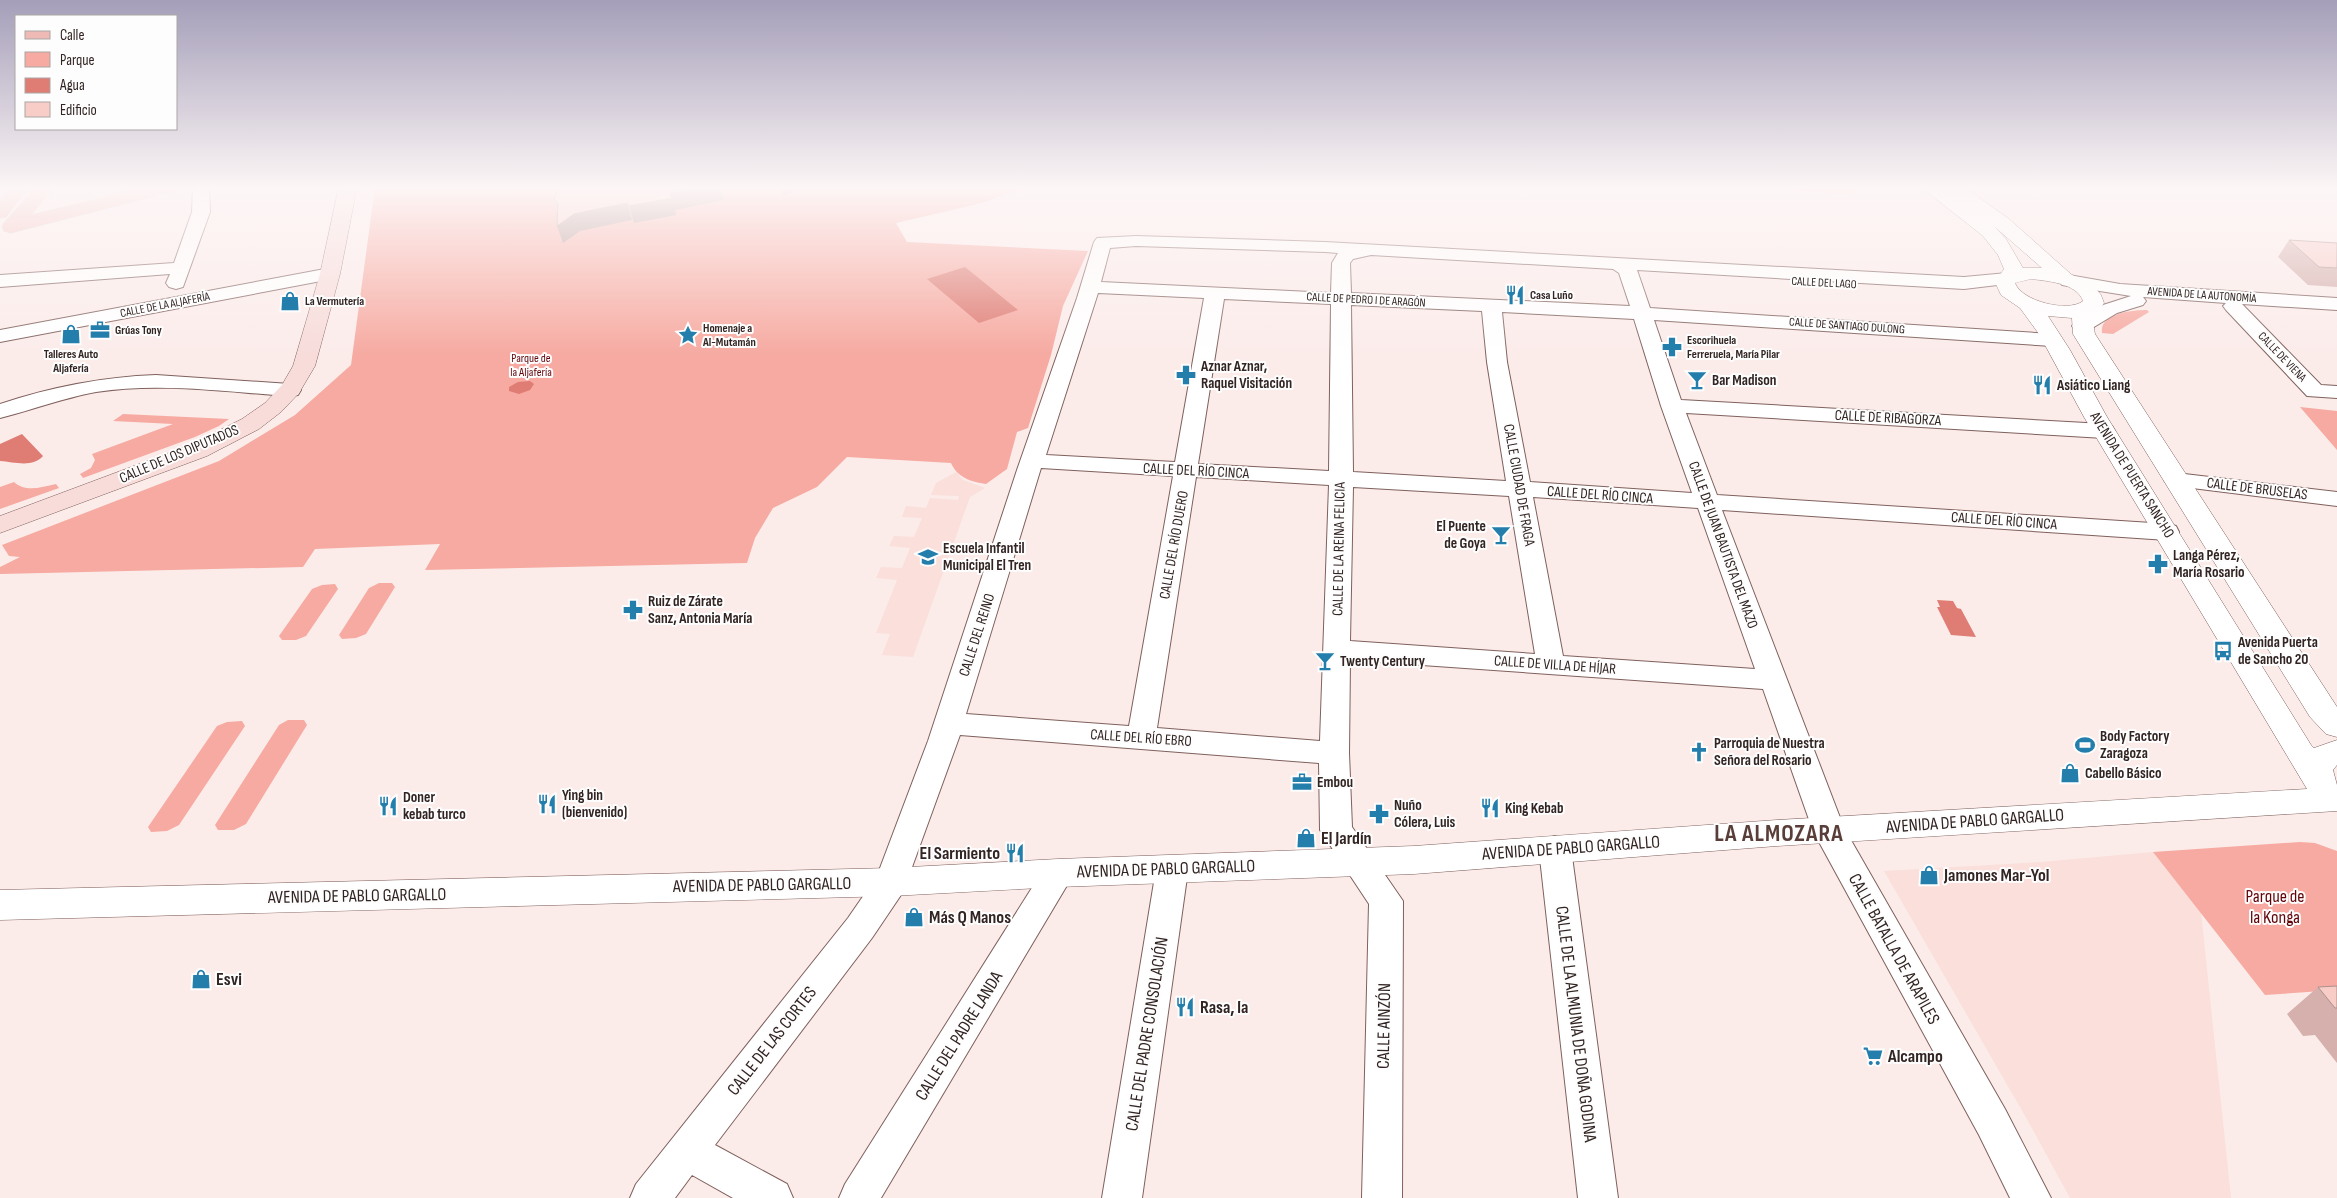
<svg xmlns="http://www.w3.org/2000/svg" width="2337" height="1198" font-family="'Sofia Sans Condensed',sans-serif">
<rect width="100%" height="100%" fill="#fbecea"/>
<!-- built -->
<path fill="#fadfdb" d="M 956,472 L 963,480 L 985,488 L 970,497 L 913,657 L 882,655 L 890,634 L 876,633 L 897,580 L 876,578 L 881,567 L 902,568 L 910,548 L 889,546 L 894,536 L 914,537 L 922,518 L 902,517 L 906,506 L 926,508 L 930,498 L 958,500 L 959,496 L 931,495 L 936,483 Z
M 2153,852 L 2201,912 L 2231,1198 L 2070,1198 L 2028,1121 L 1884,871 L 2041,862 Z"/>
<!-- green -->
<path fill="#f6aaa1" d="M 375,187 L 1035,187 L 1018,190 L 982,203 L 896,223 L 907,242 L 1088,251 L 1063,306 L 1051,355 L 1028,428 L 1017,432 L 1007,469 L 986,484 C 971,482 957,477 951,463 L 847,457 L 817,487 L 773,508 L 755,538 L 747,563 L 425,570 L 440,544 L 315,549 L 303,567 L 0,574 L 0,567 L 20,557 L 9,556 L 2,545 L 219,461 L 295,415 L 351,365 Z
M 1780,187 L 1862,187 L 1850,194 L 1804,191 Z
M 2147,310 L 2149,312 L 2113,334 L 2102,333 C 2099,313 2133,310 2147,310 Z
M 2300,407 L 2337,411 L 2337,450 Z
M 123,414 L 229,419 L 219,426 L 195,437 L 83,478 L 80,474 L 91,468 L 95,460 L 92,454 L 173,424 L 113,421 Z
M 14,482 C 26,493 41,487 56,484 L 59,488 L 0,509 L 0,487 Z
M 379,583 L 392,583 L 395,587 L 366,634 L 356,638 L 342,639 L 339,635 L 369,588 Z
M 335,584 L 338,589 L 306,636 L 296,640 L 282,640 L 279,636 L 312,589 L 322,585 Z
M 288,720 L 304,720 L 307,725 L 246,824 L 234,830 L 218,830 L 215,825 L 279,725 Z
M 242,721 L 245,726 L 179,825 L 167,831 L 151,832 L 148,827 L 217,726 L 227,722 Z
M 2300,842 L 2315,843 L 2337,851 L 2337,990 L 2265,995 L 2153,852 Z"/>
<!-- water -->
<path fill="#df7c73" d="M 965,267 L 1018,310 L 979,323 L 927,279 Z
M 530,381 L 534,384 L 530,390 L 519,394 L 509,391 L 509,387 L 518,382 Z
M 22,434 L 43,456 C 33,468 14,462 0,461 L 0,444 Z
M 1937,600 L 1953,601 L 1957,608 L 1961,609 L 1976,637 L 1951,635 L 1937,607 L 1940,607 Z"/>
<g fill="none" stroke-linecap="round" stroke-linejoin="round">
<defs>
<path id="minor" d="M 193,187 L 209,187 L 210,212 L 183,287 L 176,289 L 169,287 L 166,283 L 170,274 L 0,287 L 0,275 L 174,263 L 192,212 Z
M 1136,236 L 1325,242 L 1964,277 L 2007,273 L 2014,275 L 2016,279 L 2014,283 L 1964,289 L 1637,270 L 1650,308 L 2052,334 L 2059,336 L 2062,340 L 2059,344 L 2052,346 L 1654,320 L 1681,400 L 2104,424 L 2112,426 L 2115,431 L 2112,436 L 2104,438 L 1686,413 L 1717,495 L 2167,524 L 2176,526 L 2179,532 L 2176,538 L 2167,540 L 1722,510 L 1844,828 L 2005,1109 L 2051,1198 L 2010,1198 L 1979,1135 L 1813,831 L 1763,689 L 1350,660 L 1349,753 L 1352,827 L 1403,901 L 1402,1198 L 1362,1198 L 1369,904 L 1320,830 L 1319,763 L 960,735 L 903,892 L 872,938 L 715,1145 L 787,1184 L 793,1198 L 733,1198 L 692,1175 L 675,1198 L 630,1198 L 636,1184 L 848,918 L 877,876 L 928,741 L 1017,470 L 1077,298 L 1094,242 L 1097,238 ZM 1136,246 L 1325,252 L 1338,253 L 1332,263 L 1331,293 L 1101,282 L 1110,248 ZM 1371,255 L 1613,269 L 1619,273 L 1630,306 L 1351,293 L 1350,263 L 1353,259 ZM 1098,293 L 1204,298 L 1175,462 L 1046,455 ZM 1224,299 L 1331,304 L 1329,471 L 1198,464 ZM 1351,305 L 1482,311 L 1487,362 L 1506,481 L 1353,472 ZM 1502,312 L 1634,319 L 1661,406 L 1692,493 L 1530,482 L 1507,362 ZM 1041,468 L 1173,476 L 1129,726 L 966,714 ZM 1196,477 L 1329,485 L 1320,741 L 1157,728 ZM 1353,487 L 1509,496 L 1535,654 L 1350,641 ZM 1533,497 L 1698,508 L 1755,669 L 1563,656 Z
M 330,268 L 337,270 L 339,274 L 337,278 L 0,342 L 0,330 Z
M 2069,275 L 2120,284 L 2337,298 L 2337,310 L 2242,304 L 2321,385 L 2337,386 L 2337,398 L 2307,396 L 2226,310 L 2223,306 L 2226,303 L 2143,297 L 2146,301 L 2143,305 L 2117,313 L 2089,330 L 2082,332 L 2075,330 L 2072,326 L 2075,322 L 2103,305 L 2131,296 L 2062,285 L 2059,281 L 2062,277 Z
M 156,375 L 290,384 L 298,385 L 301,390 L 298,395 L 290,396 C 226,392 160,382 96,392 C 63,398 32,410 0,418 L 0,404 C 51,387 102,377 156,375 Z
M 2176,473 L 2337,492 L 2337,506 L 2168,485 L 2164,480 L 2168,475 Z
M 1555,836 L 1566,840 L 1571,849 L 1618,1198 L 1578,1198 L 1539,849 L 1544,840 Z
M 1172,857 L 1183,861 L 1188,870 L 1142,1198 L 1102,1198 L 1156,870 L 1161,861 Z
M 1058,860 L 1069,864 L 1074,873 L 1069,882 L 881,1198 L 839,1198 L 845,1184 L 1047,864 Z"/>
<path id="tertiary" d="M 1921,187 L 1942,187 L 1946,190 L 1944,187 L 1964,187 L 2009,219 L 2072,275 L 2093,285 L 2101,295 L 2104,303 C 2094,319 2091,313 2095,334 L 2337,707 L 2337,737 L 2326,734 L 2310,717 L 2073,334 L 2072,318 L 2048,316 L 2070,350 L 2107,417 L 2311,745 L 2314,748 L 2337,740 L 2337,765 L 2333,770 L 2337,785 L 2337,811 L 1777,846 L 1414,874 L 1058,887 L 891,896 L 0,920 L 0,890 L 891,868 L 1058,859 L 1414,846 L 1777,820 L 2307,789 L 2084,417 L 2039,334 L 2020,308 L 2001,295 L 1995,282 L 2004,269 L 1998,255 L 1983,236 ZM 1994,226 L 1995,227 L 2042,268 L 2023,268 L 2006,239 ZM 2031,279 C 2047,281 2077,283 2083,301 C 2068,313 2021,301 2015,283 Z"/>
<path id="secondary" d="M 339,187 L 357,187 L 340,274 L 315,366 L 299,393 L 281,412 L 259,429 L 207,456 L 0,533 L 0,516 L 190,445 L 242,419 L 265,403 L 282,385 L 293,366 L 320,274 Z"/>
<path id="primary" d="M 11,187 L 29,187 L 6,217 L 0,218 L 0,201 Z
M 36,187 L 54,187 L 31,215 L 147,187 L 177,187 L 174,191 L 18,231 L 11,233 L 4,231 L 2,227 L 4,223 Z"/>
</defs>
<!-- minor casing -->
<use href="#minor" stroke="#7f605c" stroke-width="2"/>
<!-- tertiary casing -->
<use href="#tertiary" stroke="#7f605c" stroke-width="1"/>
<!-- secondary casing -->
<use href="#secondary" stroke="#7f605c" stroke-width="1"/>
<!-- primary casing -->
<use href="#primary" stroke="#cecaca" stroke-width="1"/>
<!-- minor -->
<use href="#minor" fill="#fff" fill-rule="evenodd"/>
<!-- tertiary -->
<use href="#tertiary" fill="#fff" fill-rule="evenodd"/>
<!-- secondary -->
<use href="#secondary" fill="#f7dcda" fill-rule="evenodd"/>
<!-- primary -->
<use href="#primary" fill="#efbab5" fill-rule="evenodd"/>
</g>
<!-- wall -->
<path fill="#d5b0ac" d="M 555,187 L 721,187 L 724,200 L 675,210 L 676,215 L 634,223 L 632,220 L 580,231 L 563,243 L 558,209 L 554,199 L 557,192 Z
M 777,187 L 801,187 L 783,197 Z
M 2289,240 L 2337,243 L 2337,287 L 2308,285 L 2278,257 Z
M 2337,986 L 2337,1063 L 2315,1035 L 2303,1036 L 2287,1014 L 2318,987 Z"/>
<!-- shaded-wall -->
<path fill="#ae908c" d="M 703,187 L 721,187 L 724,200 L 675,210 L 676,215 L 634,223 L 629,206 L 670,193 Z
M 781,187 L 801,187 L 783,197 Z
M 627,203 L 632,220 L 580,231 L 563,243 L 557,226 L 574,214 Z"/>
<!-- building -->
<path fill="#f8cdc8" stroke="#ae908c" d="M 555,187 L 703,187 L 670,193 L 672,198 L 629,206 L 627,203 L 574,214 L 557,226 L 558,203 L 554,199 L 557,192 Z
M 2289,240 L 2337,243 L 2337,268 L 2319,267 Z
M 2337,986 L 2337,1008 L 2335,1008 L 2318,987 Z"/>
<!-- sky -->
<linearGradient id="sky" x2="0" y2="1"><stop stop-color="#a49eb9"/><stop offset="0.53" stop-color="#fdf6f6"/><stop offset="1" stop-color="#fdf6f6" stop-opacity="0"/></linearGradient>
<rect width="2337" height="355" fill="url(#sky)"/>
<!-- icons -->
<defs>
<symbol id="restaurant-bare" viewBox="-9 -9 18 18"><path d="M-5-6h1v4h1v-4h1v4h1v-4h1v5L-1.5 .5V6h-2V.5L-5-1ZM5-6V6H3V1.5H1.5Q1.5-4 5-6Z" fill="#247eac" stroke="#fdfdfd" stroke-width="2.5" paint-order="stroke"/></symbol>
<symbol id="shop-bare" viewBox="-9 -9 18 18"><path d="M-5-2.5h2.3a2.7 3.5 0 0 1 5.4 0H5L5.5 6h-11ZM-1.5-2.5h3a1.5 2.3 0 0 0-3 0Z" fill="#247eac" stroke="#fdfdfd" stroke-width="2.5" paint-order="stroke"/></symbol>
<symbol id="office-bare" viewBox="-9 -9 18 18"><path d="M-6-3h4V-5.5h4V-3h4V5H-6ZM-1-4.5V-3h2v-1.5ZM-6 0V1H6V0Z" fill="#247eac" stroke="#fdfdfd" stroke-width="2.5" paint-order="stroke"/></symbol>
<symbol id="sight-bare" viewBox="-9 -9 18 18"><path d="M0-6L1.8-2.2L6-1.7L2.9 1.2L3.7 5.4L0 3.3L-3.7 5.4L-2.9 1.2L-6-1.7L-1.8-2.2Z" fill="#247eac" stroke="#fdfdfd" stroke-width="2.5" paint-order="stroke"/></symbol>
<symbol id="pharmacy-bare" viewBox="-9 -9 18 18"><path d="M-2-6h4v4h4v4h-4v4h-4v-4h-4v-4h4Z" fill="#247eac" stroke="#fdfdfd" stroke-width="2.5" paint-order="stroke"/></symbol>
<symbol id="bar-bare" viewBox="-9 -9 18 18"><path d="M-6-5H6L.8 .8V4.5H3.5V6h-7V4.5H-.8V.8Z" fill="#247eac" stroke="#fdfdfd" stroke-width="2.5" paint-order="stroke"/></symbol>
<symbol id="school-bare" viewBox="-9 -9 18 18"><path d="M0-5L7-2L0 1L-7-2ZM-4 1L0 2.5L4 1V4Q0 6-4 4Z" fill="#247eac" stroke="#fdfdfd" stroke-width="2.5" paint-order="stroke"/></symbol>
<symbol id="bus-bare" viewBox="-9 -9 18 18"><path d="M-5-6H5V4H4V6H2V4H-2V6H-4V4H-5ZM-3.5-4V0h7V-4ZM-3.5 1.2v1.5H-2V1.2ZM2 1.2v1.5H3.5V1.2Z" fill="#247eac" stroke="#fdfdfd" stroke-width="2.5" paint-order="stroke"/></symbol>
<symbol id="stadium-bare" viewBox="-9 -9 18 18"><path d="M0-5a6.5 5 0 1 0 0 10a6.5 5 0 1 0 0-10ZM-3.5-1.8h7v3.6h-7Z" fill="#247eac" stroke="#fdfdfd" stroke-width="2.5" paint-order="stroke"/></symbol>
<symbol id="church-bare" viewBox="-9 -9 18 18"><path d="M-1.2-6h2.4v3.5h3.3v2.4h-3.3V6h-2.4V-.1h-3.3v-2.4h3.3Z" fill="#247eac" stroke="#fdfdfd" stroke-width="2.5" paint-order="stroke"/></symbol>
<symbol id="supermarket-bare" viewBox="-9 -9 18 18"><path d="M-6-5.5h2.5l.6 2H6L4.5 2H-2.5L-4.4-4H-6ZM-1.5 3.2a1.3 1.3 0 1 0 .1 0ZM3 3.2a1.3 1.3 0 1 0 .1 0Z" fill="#247eac" stroke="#fdfdfd" stroke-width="2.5" paint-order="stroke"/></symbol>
</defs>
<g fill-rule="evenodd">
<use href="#restaurant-bare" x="1501" y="281" width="28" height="28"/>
<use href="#shop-bare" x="276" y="287" width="28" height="28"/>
<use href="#office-bare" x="86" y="316" width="28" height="28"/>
<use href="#shop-bare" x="57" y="320" width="28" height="28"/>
<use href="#sight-bare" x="674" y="321" width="28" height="28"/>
<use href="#pharmacy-bare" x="1658" y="333" width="28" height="28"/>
<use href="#pharmacy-bare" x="1172" y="361" width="28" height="28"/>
<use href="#bar-bare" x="1683" y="366" width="28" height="28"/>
<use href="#restaurant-bare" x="2028" y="371" width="28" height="28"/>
<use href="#bar-bare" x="1487" y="521" width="28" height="28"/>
<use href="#school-bare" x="914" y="543" width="28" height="28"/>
<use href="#pharmacy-bare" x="2144" y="550" width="28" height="28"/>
<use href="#pharmacy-bare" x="619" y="596" width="28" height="28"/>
<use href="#bus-bare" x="2209" y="637" width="28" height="28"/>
<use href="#bar-bare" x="1311" y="647" width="28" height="28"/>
<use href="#stadium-bare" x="2071" y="731" width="28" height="28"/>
<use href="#church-bare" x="1685" y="738" width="28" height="28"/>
<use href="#shop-bare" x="2056" y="759" width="28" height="28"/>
<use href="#office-bare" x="1288" y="768" width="28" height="28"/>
<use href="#restaurant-bare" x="533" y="790" width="28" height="28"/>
<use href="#restaurant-bare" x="374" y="792" width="28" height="28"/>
<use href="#restaurant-bare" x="1476" y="794" width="28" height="28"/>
<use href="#pharmacy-bare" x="1365" y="800" width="28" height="28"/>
<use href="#shop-bare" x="1292" y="824" width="28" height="28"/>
<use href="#restaurant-bare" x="1001" y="839" width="28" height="28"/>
<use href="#shop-bare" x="1915" y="861" width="28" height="28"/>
<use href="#shop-bare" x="900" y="903" width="28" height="28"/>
<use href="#shop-bare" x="187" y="965" width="28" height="28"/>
<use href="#restaurant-bare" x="1171" y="993" width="28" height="28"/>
<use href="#supermarket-bare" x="1859" y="1042" width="28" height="28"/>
</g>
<g text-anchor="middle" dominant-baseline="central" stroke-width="4" stroke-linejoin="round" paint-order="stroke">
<!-- far-street labels -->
<g font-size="12" fill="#312422" stroke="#fdfdfd">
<text transform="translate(1824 283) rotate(3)">CALLE DEL LAGO</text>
<text transform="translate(2202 295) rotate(4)">AVENIDA DE LA AUTONOMÍA</text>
<text transform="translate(1366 300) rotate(3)">CALLE DE PEDRO I DE ARAGÓN</text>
<text transform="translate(165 305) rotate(-11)">CALLE DE LA ALJAFERÍA</text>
<text transform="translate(1847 326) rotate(4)">CALLE DE SANTIAGO DULONG</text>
<text transform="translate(2282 357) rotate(46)">CALLE DE VIENA</text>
</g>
<!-- far-poi labels -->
<g font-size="12" font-weight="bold" fill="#312422" stroke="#fdfdfd" text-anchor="start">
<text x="1530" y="295">Casa Luño</text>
<text x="305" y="301">La Vermutería</text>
<text x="703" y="328">Homenaje a<tspan x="703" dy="14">Al-Mutamán</tspan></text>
<text x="115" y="330">Grúas Tony</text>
<text x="1687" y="340">Escorihuela<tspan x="1687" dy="14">Ferreruela, María Pilar</tspan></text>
<text x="71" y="354" text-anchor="middle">Talleres Auto<tspan x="71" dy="14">Aljafería</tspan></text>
</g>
<!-- far-park labels -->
<g font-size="12" fill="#62050a" stroke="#fdfdfd">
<text x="531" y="358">Parque de<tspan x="531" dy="14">la Aljafería</tspan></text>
</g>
<!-- poi labels -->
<g font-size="15" font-weight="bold" fill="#312422" stroke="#fdfdfd" text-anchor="start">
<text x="1201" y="366">Aznar Aznar,<tspan x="1201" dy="17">Raquel Visitación</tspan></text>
<text x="1712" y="380">Bar Madison</text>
<text x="2057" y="385">Asiático Liang</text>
<text x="1486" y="526" text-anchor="end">El Puente<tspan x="1486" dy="17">de Goya</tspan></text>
<text x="943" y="548">Escuela Infantil<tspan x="943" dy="17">Municipal El Tren</tspan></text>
<text x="2173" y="555">Langa Pérez,<tspan x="2173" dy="17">María Rosario</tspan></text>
<text x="648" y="601">Ruiz de Zárate<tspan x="648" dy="17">Sanz, Antonia María</tspan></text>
<text x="2238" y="642">Avenida Puerta<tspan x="2238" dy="17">de Sancho 20</tspan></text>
<text x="1340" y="661">Twenty Century</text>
<text x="2100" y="736">Body Factory<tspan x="2100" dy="17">Zaragoza</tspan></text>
<text x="1714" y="743">Parroquia de Nuestra<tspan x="1714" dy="17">Señora del Rosario</tspan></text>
<text x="2085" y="773">Cabello Básico</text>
<text x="1317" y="782">Embou</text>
<text x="562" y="795">Ying bin<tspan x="562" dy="17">(bienvenido)</tspan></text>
<text x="403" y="797">Doner<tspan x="403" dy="17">kebab turco</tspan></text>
<text x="1394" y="805">Nuño<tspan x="1394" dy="17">Cólera, Luis</tspan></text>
<text x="1505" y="808">King Kebab</text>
</g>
<!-- street labels -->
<g font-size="15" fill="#312422" stroke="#fdfdfd">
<text transform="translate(1888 418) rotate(3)">CALLE DE RIBAGORZA</text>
<text transform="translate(179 454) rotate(-23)">CALLE DE LOS DIPUTADOS</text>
<text transform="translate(1196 471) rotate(3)">CALLE DEL RÍO CINCA</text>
<text transform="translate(2132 475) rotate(58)">AVENIDA DE PUERTA SANCHO</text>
<text transform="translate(1519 485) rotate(80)">CALLE CIUDAD DE FRAGA</text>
<text transform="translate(2257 489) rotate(7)">CALLE DE BRUSELAS</text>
<text transform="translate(1600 495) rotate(4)">CALLE DEL RÍO CINCA</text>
<text transform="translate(2004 521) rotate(4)">CALLE DEL RÍO CINCA</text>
<text transform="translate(1174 545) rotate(-80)">CALLE DEL RÍO DUERO</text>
<text transform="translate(1723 545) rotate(70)">CALLE DE JUAN BAUTISTA DEL MAZO</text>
<text transform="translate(1339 549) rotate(-89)">CALLE DE LA REINA FELICIA</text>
<text transform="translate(977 635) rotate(-72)">CALLE DEL REINO</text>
<text transform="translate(1555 665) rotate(4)">CALLE DE VILLA DE HÍJAR</text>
<text transform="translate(1141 738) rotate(4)">CALLE DEL RÍO EBRO</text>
</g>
<!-- near-street labels -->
<g font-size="18" fill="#312422" stroke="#fdfdfd">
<text transform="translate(1975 821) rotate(-4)">AVENIDA DE PABLO GARGALLO</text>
<text transform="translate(1571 848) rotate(-4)">AVENIDA DE PABLO GARGALLO</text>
<text transform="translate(1166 869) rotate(-2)">AVENIDA DE PABLO GARGALLO</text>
<text transform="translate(762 885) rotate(-1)">AVENIDA DE PABLO GARGALLO</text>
<text transform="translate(357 896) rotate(-1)">AVENIDA DE PABLO GARGALLO</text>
<text transform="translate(1894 949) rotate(61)">CALLE BATALLA DE ARAPILES</text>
<text transform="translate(1576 1024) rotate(83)">CALLE DE LA ALMUNIA DE DOÑA GODINA</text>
<text transform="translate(1384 1026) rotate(-89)">CALLE AINZÓN</text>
<text transform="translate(1147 1034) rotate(-81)">CALLE DEL PADRE CONSOLACIÓN</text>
<text transform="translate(959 1036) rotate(-58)">CALLE DEL PADRE LANDA</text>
<text transform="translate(772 1041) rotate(-52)">CALLE DE LAS CORTES</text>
</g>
<!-- near-poi labels -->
<g font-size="18" font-weight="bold" fill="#312422" stroke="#fdfdfd" text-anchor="start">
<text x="1321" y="838">El Jardín</text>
<text x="1000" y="853" text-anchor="end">El Sarmiento</text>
<text x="1944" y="875">Jamones Mar-Yol</text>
<text x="929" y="917">Más Q Manos</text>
<text x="216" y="979">Esvi</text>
<text x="1200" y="1007">Rasa, la</text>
<text x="1888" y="1056">Alcampo</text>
</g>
<!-- near-park labels -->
<g font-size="18" fill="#62050a" stroke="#fdfdfd">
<text x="2275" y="896">Parque de<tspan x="2275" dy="21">la Konga</tspan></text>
</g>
<!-- near-district labels -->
<g font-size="24" font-weight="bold" letter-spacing="1" fill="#593d39" stroke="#fdfdfd">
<text x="1779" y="833">LA ALMOZARA</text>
</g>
</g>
<!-- legend -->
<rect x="15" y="15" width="162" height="115" fill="#fdfdfd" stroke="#aba6a5"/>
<rect x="25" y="31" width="25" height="8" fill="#efbab5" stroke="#aba6a5"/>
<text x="60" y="40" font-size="15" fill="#312422">Calle</text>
<rect x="25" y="52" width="25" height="15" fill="#f6aaa1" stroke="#aba6a5"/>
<text x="60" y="65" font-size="15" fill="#312422">Parque</text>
<rect x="25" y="78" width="25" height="15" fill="#df7c73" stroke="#aba6a5"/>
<text x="60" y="90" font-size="15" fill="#312422">Agua</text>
<rect x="25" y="102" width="25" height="15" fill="#f8cdc8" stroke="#aba6a5"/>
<text x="60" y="115" font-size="15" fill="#312422">Edificio</text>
</svg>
